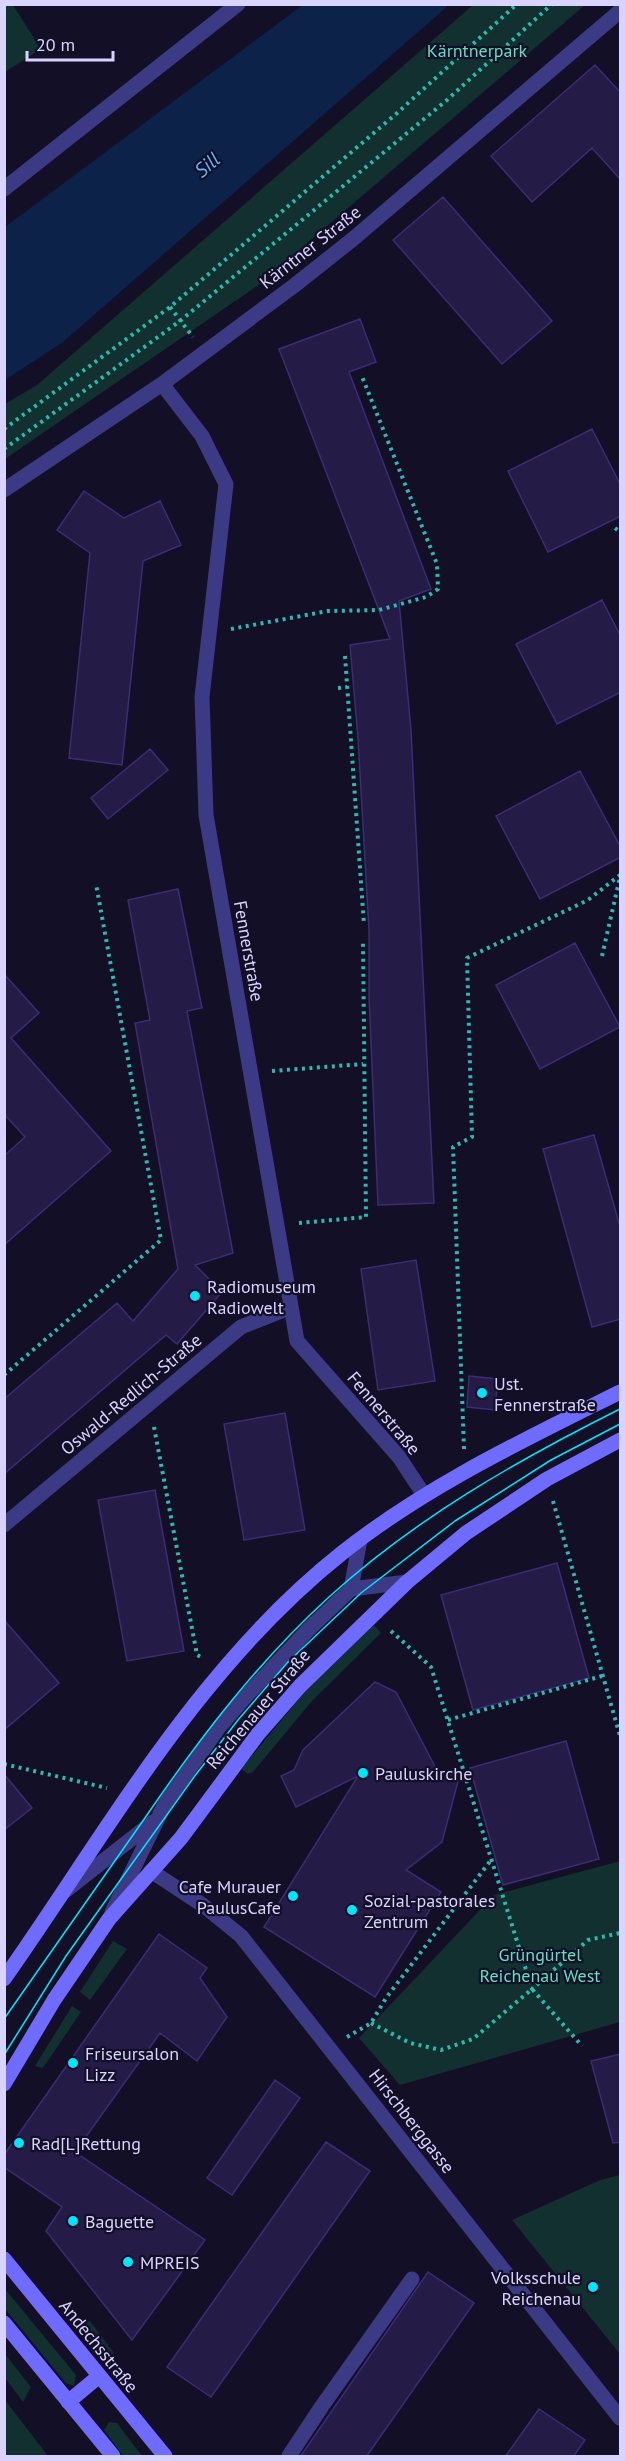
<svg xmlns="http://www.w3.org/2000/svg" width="625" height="2461" font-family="'PT Sans',sans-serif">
<rect width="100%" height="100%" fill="#130f26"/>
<!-- green -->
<path fill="#12302f" d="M 5,4 L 13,5 L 41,49 L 5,72 Z
M 473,5 L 585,5 L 257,286 L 5,459 L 5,404 L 37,385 Z
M 374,1625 L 381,1633 L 312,1701 L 253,1772 L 248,1774 L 241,1769 L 304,1693 Z
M 620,1861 L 620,2022 L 400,2085 L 359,2038 L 494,1895 Z
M 113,1941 L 127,1949 L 90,2000 L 80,1992 Z
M 72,2006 L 81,2012 L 45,2065 L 42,2068 L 35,2066 Z
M 620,2175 L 620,2354 L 512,2220 L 600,2180 Z
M 5,2289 L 76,2375 L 74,2386 L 66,2383 L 5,2309 Z
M 75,2319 L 90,2321 L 114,2353 L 107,2359 L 104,2358 Z
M 5,2354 L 31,2387 L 23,2402 L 5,2378 Z
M 4,2400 L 5,2400 L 48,2456 L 5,2456 Z
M 109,2422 L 117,2423 L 142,2456 L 123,2456 L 104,2430 Z"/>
<!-- water -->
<path fill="#0c2248" d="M 304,4 L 449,5 L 63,342 L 5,380 L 5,227 Z"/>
<!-- building -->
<path fill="#241b47" stroke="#3b2d73" stroke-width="1.5" d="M 595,65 L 621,93 L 621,180 L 592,148 L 532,202 L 491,156 Z
M 443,197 L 552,321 L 502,364 L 393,240 Z
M 360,319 L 376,362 L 349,372 L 431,589 L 399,601 L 411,730 L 434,1203 L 378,1205 L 369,996 L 369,930 L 358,738 L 350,645 L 390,639 L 279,349 Z
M 592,429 L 621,486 L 621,516 L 548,552 L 508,471 Z
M 84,491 L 124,518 L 160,501 L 181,545 L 143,561 L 122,765 L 69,758 L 90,553 L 57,530 Z
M 602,600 L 621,637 L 621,692 L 557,724 L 516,644 Z
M 150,749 L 168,770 L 108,819 L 91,798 Z
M 580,771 L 621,848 L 621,857 L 540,899 L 496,816 Z
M 178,889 L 202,1008 L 187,1011 L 233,1253 L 195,1265 L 222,1292 L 177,1344 L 166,1335 L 4,1474 L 4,1399 L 117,1303 L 133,1321 L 178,1269 L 135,1023 L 150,1020 L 128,900 Z
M 575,943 L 620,1027 L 540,1069 L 496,985 Z
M 4,974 L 39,1013 L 11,1038 L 111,1151 L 4,1245 L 4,1156 L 25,1137 L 4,1114 Z
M 594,1135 L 621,1230 L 621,1319 L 592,1327 L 543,1149 Z
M 416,1260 L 435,1381 L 378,1390 L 361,1269 Z
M 469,1376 L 498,1379 L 495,1410 L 467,1407 Z
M 285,1413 L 305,1530 L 244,1540 L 224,1424 Z
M 155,1490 L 184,1651 L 127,1661 L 98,1500 Z
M 557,1563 L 589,1678 L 473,1710 L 441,1595 Z
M 4,1620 L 59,1683 L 4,1730 Z
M 375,1682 L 396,1692 L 440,1776 L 461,1770 L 442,1842 L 406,1870 L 441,1892 L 375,1997 L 264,1927 L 358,1776 L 296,1807 L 281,1776 L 294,1770 L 303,1750 Z
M 566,1741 L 599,1859 L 503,1885 L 470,1768 Z
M 4,1774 L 32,1808 L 4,1830 Z
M 159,1934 L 207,1968 L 200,1978 L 227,2017 L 197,2061 L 160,2033 L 75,2152 L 205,2240 L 132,2340 L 46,2231 L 62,2207 L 4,2167 L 4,2155 Z
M 621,2054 L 621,2142 L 613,2143 L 591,2061 Z
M 275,2080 L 300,2098 L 232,2195 L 207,2178 Z
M 326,2142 L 370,2171 L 211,2397 L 167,2367 Z
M 428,2272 L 474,2303 L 366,2457 L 300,2457 Z
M 539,2409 L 585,2440 L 573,2457 L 505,2457 Z"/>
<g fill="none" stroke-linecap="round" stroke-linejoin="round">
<!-- path -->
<path stroke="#2fb8b0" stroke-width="4" stroke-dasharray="3 4.5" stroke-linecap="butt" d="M 170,307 L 193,337
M 4,429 L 170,307 L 396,114 L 517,4
M 4,449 L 180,321 L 447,100 L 552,4
M 615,528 L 620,532
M 231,629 L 328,611 L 379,610 L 426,597 L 438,589 L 437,564 L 361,374
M 345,656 L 364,925
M 338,688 L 347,687
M 602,956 L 620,877
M 272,1071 L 363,1064
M 299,1223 L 366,1217 L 363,941
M 4,1375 L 161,1240 L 96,884
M 154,1427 L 197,1655 L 201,1657
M 464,1449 L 453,1147 L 472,1137 L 467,958 L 588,900 L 620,875
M 553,1501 L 620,1736
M 391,1631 L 431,1667 L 532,1989 L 588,1940 L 620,1933
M 448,1720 L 602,1676
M 4,1764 L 107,1788
M 371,2023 L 410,2043 L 441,2050 L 473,2039 L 532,1989 L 582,2046
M 347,2037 L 371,2023 L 386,1998 L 491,1860"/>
<!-- lane -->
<path stroke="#3d3a85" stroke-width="15" d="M 351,1589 L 360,1540
M 65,1891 L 153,1822
M 112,1912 L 166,1802 L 220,1726 L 246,1696 L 310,1628 L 351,1589 L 407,1582
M 289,2456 L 322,2406 L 412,2279"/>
<!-- street -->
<path stroke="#3d3a85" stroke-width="15" d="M 4,189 L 238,4
M 162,384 L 202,436 L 226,484 L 202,697 L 206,815 L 297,1341 L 399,1457 L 424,1495
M 4,490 L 162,384 L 295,285 L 353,239 L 620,11
M 4,1525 L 241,1327 L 291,1307
M 151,1871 L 204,1906 L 241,1936 L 620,2418"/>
<!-- secondary -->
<path stroke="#6f6bff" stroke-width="15" d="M 4,1979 C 108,1831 198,1667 342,1553 C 426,1486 524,1440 620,1392
M 4,2084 L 54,2000 L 109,1919 L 181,1838 L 258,1734 L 300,1686 L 407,1582 L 466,1533 L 547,1479 L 620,1440
M 4,2259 L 165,2456
M 4,2323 L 113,2456
M 68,2402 L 98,2377"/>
<!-- tram -->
<path stroke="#00e5ff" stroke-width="1.5" d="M 4,2019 C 52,1951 99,1883 147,1815 C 201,1736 258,1662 329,1597 C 416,1518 516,1461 620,1409
M 4,2055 L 66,1956 L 194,1777 L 238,1720 L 288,1662 L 361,1593 L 455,1521 L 551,1460 L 620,1424"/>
</g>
<!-- markers -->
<g fill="#00e5ff" stroke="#130f26" stroke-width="2">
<circle cx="195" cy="1296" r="6"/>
<circle cx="482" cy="1393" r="6"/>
<circle cx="363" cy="1773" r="6"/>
<circle cx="293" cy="1896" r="6"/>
<circle cx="352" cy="1910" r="6"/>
<circle cx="73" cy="2063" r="6"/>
<circle cx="19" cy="2143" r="6"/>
<circle cx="73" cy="2221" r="6"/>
<circle cx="128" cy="2262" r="6"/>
<circle cx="593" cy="2287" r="6"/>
</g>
<g text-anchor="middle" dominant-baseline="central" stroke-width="4.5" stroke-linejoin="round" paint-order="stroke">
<!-- park labels -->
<g font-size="18" fill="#5fe0c0" stroke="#130f26">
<text x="477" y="50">Kärntnerpark</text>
<text x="540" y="1954">Grüngürtel<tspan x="540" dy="21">Reichenau West</tspan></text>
</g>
<!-- street labels -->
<g font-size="18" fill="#d9d4ff" stroke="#130f26">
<text transform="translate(310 247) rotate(-38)">Kärntner Straße</text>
<text transform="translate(249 951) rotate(80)">Fennerstraße</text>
<text transform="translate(131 1394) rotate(-40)">Oswald-Redlich-Straße</text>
<text transform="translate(384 1413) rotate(50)">Fennerstraße</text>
<text transform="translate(258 1709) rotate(-50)">Reichenauer Straße</text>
<text transform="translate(412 2121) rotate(52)">Hirschberggasse</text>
<text transform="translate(99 2346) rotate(51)">Andechsstraße</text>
</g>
<!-- poi labels -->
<g font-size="18" fill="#d9d4ff" stroke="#130f26" text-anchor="start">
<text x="207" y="1286">Radiomuseum<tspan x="207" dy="21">Radiowelt</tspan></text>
<text x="494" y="1383">Ust.<tspan x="494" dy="21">Fennerstraße</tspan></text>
<text x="375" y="1773">Pauluskirche</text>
<text x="281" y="1886" text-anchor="end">Cafe Murauer<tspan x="281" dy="21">PaulusCafe</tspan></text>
<text x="364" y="1900">Sozial-pastorales<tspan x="364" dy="21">Zentrum</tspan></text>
<text x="85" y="2053">Friseursalon<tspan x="85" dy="21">Lizz</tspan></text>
<text x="31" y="2143">Rad[L]Rettung</text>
<text x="85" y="2221">Baguette</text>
<text x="140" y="2262">MPREIS</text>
<text x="581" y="2277" text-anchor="end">Volksschule<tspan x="581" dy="21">Reichenau</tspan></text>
</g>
<!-- water labels -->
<g font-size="20" font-style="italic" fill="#62b6ff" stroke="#130f26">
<text transform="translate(207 165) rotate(-41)">Sill</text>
</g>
</g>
<!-- border -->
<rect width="625" height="2461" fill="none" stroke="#d9d4ff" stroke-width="12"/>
<!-- scale -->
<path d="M27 51v9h86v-9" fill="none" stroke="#d9d4ff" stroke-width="3"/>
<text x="36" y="51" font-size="18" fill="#d9d4ff" stroke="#130f26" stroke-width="4.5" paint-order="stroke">20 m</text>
</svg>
